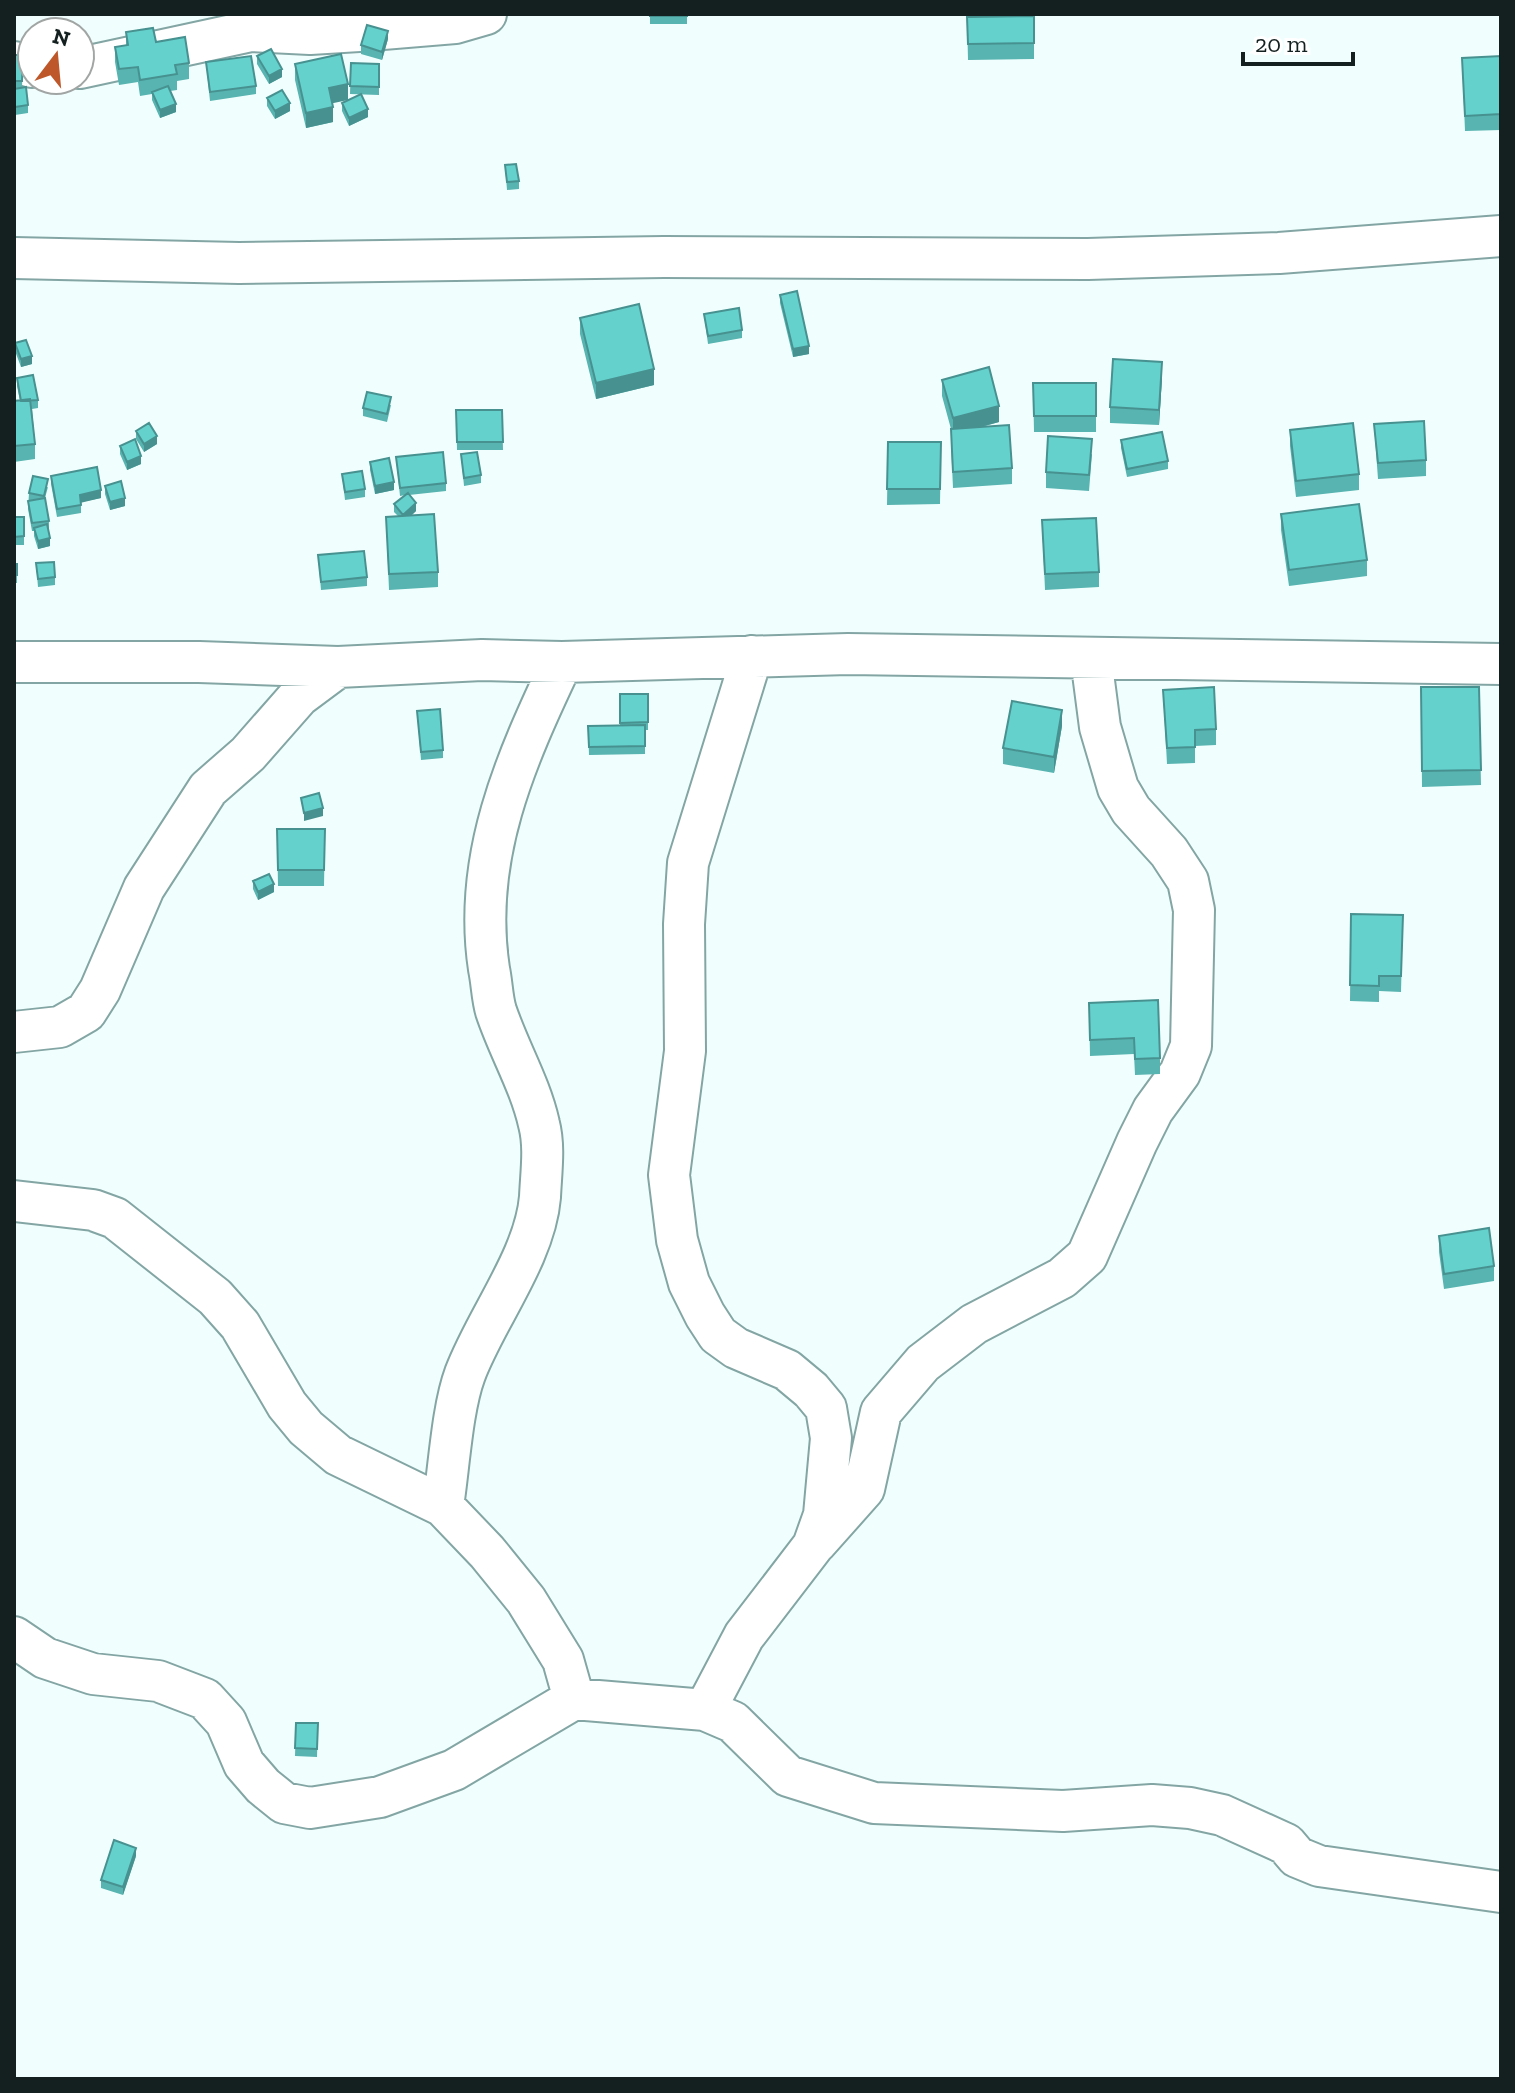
<svg xmlns="http://www.w3.org/2000/svg" width="1515" height="2093" font-family="'Zilla Slab',serif">
<rect width="100%" height="100%" fill="#f0fffe"/>
<g fill="none" stroke-linecap="round" stroke-linejoin="round">
<defs>
<path id="minor" d="M 14,62 L 32,67
M 80,68 L 251,31 L 310,34 L 359,31 L 455,23 L 486,14
M 14,258 L 239,263 L 664,257 L 1088,259 L 1279,253 L 1501,236
M 14,662 L 199,662 L 338,667 L 482,660 L 562,662 L 848,654 L 1501,664
M 14,1032 L 60,1027 L 86,1012 L 100,990 L 144,888 L 208,789 L 248,754 L 299,696 L 338,667
M 14,1201 L 93,1210 L 115,1218 L 215,1297 L 240,1325 L 287,1405 L 306,1428 L 338,1455 L 443,1506 L 487,1552 L 526,1600 L 563,1660 L 574,1699
M 443,1506 C 449,1468 452,1409 465,1374 C 486,1318 535,1257 540,1197 C 541,1173 545,1147 539,1124 C 530,1084 509,1050 496,1011 C 492,998 492,983 489,969 C 472,858 515,761 562,662
M 816,1543 L 864,1489 L 881,1412 L 923,1363 L 974,1324 L 1062,1278 L 1087,1256 L 1137,1142 L 1153,1110 L 1180,1073 L 1191,1046 L 1194,910 L 1188,881 L 1169,852 L 1131,810 L 1118,788 L 1100,727 L 1091,658
M 14,1637 L 45,1658 L 93,1674 L 158,1681 L 205,1699 L 226,1722 L 244,1764 L 263,1786 L 284,1803 L 310,1808 L 380,1797 L 454,1770 L 574,1699 L 705,1710 L 733,1722 L 788,1776 L 874,1803 L 1063,1811 L 1152,1805 L 1190,1808 L 1222,1815 L 1286,1844 L 1297,1857 L 1319,1866 L 1501,1892
M 705,1710 L 744,1636 L 813,1546 L 824,1515 L 831,1438 L 826,1408 L 811,1390 L 787,1370 L 736,1348 L 718,1335 L 705,1315 L 689,1283 L 677,1240 L 669,1175 L 685,1051 L 684,924 L 688,863 L 752,656"/>
</defs>
<!-- minor casing -->
<use href="#minor" stroke="#83a6a4" stroke-width="44"/>
<!-- minor -->
<use href="#minor" stroke="#fff" stroke-width="40"/>
</g>
<!-- wall -->
<path fill="#57b4b0" d="M 650,14 L 687,14 L 687,24 L 650,24 Z
M 1034,16 L 1034,59 L 968,60 L 967,17 Z
M 126,32 L 156,42 L 189,63 L 189,79 L 177,81 L 177,90 L 170,91 L 176,112 L 160,118 L 152,100 L 152,94 L 140,96 L 138,82 L 119,85 L 115,62 L 115,47 L 126,45 Z
M 388,39 L 382,60 L 361,54 L 361,45 Z
M 14,55 L 23,55 L 22,88 L 28,105 L 28,113 L 15,115 Z
M 257,56 L 282,77 L 269,84 L 257,64 Z
M 1501,56 L 1501,130 L 1465,131 L 1462,58 Z
M 206,62 L 256,86 L 256,94 L 210,101 Z
M 351,63 L 379,64 L 379,95 L 350,94 Z
M 295,64 L 332,103 L 333,122 L 306,128 L 295,80 Z
M 267,98 L 290,111 L 275,119 L 267,106 Z
M 342,103 L 368,117 L 349,126 L 342,111 Z
M 505,165 L 519,181 L 519,189 L 507,190 Z
M 780,295 L 809,354 L 793,357 L 780,303 Z
M 704,314 L 742,330 L 742,338 L 708,344 Z
M 580,318 L 654,385 L 596,399 L 580,334 Z
M 15,343 L 32,364 L 21,367 L 15,351 Z
M 1162,377 L 1159,425 L 1110,423 L 1110,407 Z
M 17,378 L 38,400 L 38,408 L 32,409 L 35,444 L 35,459 L 14,462 L 14,401 L 20,401 L 17,386 Z
M 942,380 L 999,422 L 982,427 L 1012,468 L 1012,484 L 953,488 L 951,444 L 951,429 L 942,396 Z
M 1033,383 L 1096,383 L 1096,432 L 1034,432 Z
M 391,405 L 387,422 L 363,416 L 363,408 Z
M 456,410 L 502,410 L 503,450 L 457,450 Z
M 1374,424 L 1426,460 L 1426,476 L 1378,479 Z
M 1290,430 L 1359,474 L 1359,490 L 1296,497 L 1290,446 Z
M 136,431 L 157,444 L 144,452 L 136,439 Z
M 1121,440 L 1168,461 L 1168,469 L 1127,477 L 1121,448 Z
M 888,442 L 941,442 L 940,504 L 887,505 Z
M 120,446 L 141,464 L 127,470 L 120,454 Z
M 461,454 L 481,475 L 481,483 L 464,486 Z
M 1092,454 L 1089,491 L 1046,488 L 1046,472 Z
M 396,457 L 446,483 L 446,491 L 409,495 L 416,511 L 412,515 L 438,572 L 438,587 L 389,590 L 386,517 L 398,516 L 394,512 L 394,504 L 405,495 L 400,496 Z
M 370,462 L 394,490 L 375,494 L 370,470 Z
M 342,474 L 365,489 L 365,497 L 345,500 Z
M 51,476 L 101,498 L 81,502 L 81,513 L 57,517 L 51,484 Z
M 105,486 L 125,506 L 110,510 L 105,494 Z
M 48,487 L 45,498 L 49,521 L 49,529 L 48,529 L 50,546 L 38,549 L 34,536 L 34,531 L 32,531 L 28,509 L 29,493 Z
M 1281,514 L 1367,560 L 1367,576 L 1289,586 L 1281,530 Z
M 14,517 L 24,517 L 24,545 L 14,545 Z
M 1042,520 L 1099,572 L 1099,587 L 1045,590 Z
M 318,555 L 367,577 L 367,586 L 321,590 Z
M 36,563 L 55,577 L 55,585 L 38,587 Z
M 14,564 L 17,564 L 17,583 L 14,583 Z
M 1421,687 L 1479,687 L 1481,785 L 1422,787 Z
M 1163,690 L 1216,729 L 1216,745 L 1195,746 L 1195,763 L 1167,764 Z
M 620,694 L 648,694 L 648,730 L 645,730 L 645,754 L 589,755 L 588,726 L 620,726 Z
M 417,711 L 443,750 L 443,758 L 421,760 Z
M 1062,726 L 1054,773 L 1003,764 L 1003,748 Z
M 277,829 L 325,829 L 324,886 L 278,886 Z
M 253,881 L 274,892 L 258,900 L 253,889 Z
M 1351,914 L 1403,915 L 1401,992 L 1379,991 L 1379,1002 L 1350,1001 Z
M 1089,1003 L 1160,1058 L 1160,1074 L 1135,1075 L 1134,1054 L 1090,1056 Z
M 1439,1236 L 1494,1266 L 1494,1281 L 1444,1289 L 1439,1252 Z
M 296,1723 L 318,1723 L 317,1757 L 295,1756 Z
M 136,1856 L 123,1895 L 101,1888 L 101,1880 Z"/>
<!-- shaded-wall -->
<path fill="#479290" d="M 388,31 L 388,39 L 382,60 L 382,52 Z
M 282,69 L 282,77 L 269,84 L 269,76 Z
M 348,84 L 348,100 L 329,104 L 329,88 Z
M 290,103 L 290,111 L 275,119 L 275,111 Z
M 176,104 L 176,112 L 160,118 L 160,110 Z
M 333,107 L 333,122 L 306,128 L 306,113 Z
M 368,109 L 368,117 L 349,126 L 349,118 Z
M 809,346 L 809,354 L 793,357 L 793,349 Z
M 32,356 L 32,364 L 21,367 L 21,359 Z
M 1162,362 L 1162,377 L 1159,425 L 1159,410 Z
M 654,369 L 654,385 L 596,399 L 596,383 Z
M 999,406 L 999,422 L 953,434 L 953,418 Z
M 157,436 L 157,444 L 144,452 L 144,444 Z
M 141,456 L 141,464 L 127,470 L 127,462 Z
M 394,482 L 394,490 L 375,494 L 375,486 Z
M 101,490 L 101,498 L 80,503 L 80,495 Z
M 125,498 L 125,506 L 110,510 L 110,502 Z
M 416,503 L 416,511 L 403,523 L 403,515 Z
M 50,538 L 50,546 L 38,549 L 38,541 Z
M 1062,710 L 1062,726 L 1054,773 L 1054,757 Z
M 323,808 L 323,816 L 304,821 L 304,813 Z
M 274,884 L 274,892 L 258,900 L 258,892 Z
M 136,1848 L 136,1856 L 123,1895 L 123,1887 Z"/>
<!-- building -->
<path fill="#65d1cd" stroke="#479290" stroke-width="2" d="M 650,14 L 687,14 L 687,16 L 650,16 Z
M 1034,16 L 1034,43 L 968,44 L 967,17 Z
M 367,25 L 388,31 L 382,52 L 361,45 Z
M 153,28 L 156,42 L 185,37 L 189,63 L 175,65 L 177,74 L 140,80 L 138,67 L 119,69 L 115,47 L 128,45 L 126,32 Z
M 271,49 L 282,69 L 269,76 L 257,56 Z
M 341,54 L 348,84 L 329,88 L 333,107 L 306,113 L 295,64 Z
M 14,55 L 23,55 L 22,81 L 14,81 Z
M 251,56 L 256,86 L 210,92 L 206,62 Z
M 1501,56 L 1501,114 L 1465,116 L 1462,58 Z
M 351,63 L 379,64 L 379,87 L 350,86 Z
M 168,86 L 176,104 L 160,110 L 152,92 Z
M 26,87 L 28,105 L 15,107 L 14,89 Z
M 282,90 L 290,103 L 275,111 L 267,98 Z
M 361,94 L 368,109 L 349,118 L 342,103 Z
M 516,164 L 519,181 L 507,182 L 505,165 Z
M 797,291 L 809,346 L 793,349 L 780,295 Z
M 639,304 L 654,369 L 596,383 L 580,318 Z
M 739,308 L 742,330 L 708,336 L 704,314 Z
M 26,340 L 32,356 L 21,359 L 15,343 Z
M 1113,359 L 1162,362 L 1159,410 L 1110,407 Z
M 989,367 L 999,406 L 953,418 L 942,380 Z
M 33,375 L 38,400 L 21,401 L 17,378 Z
M 1033,383 L 1096,383 L 1096,416 L 1034,416 Z
M 367,392 L 391,397 L 387,414 L 363,408 Z
M 30,399 L 35,444 L 14,446 L 14,401 Z
M 456,410 L 502,410 L 503,442 L 457,442 Z
M 1424,421 L 1426,460 L 1378,463 L 1374,424 Z
M 149,423 L 157,436 L 144,444 L 136,431 Z
M 1353,423 L 1359,474 L 1296,481 L 1290,430 Z
M 1009,425 L 1012,468 L 953,472 L 951,429 Z
M 1162,432 L 1168,461 L 1127,469 L 1121,440 Z
M 1048,436 L 1092,439 L 1089,475 L 1046,472 Z
M 135,439 L 141,456 L 127,462 L 120,446 Z
M 888,442 L 941,442 L 940,489 L 887,489 Z
M 443,452 L 446,483 L 400,488 L 396,457 Z
M 477,452 L 481,475 L 464,478 L 461,454 Z
M 389,458 L 394,482 L 375,486 L 370,462 Z
M 97,467 L 101,490 L 80,495 L 81,505 L 57,509 L 51,476 Z
M 362,471 L 365,489 L 345,492 L 342,474 Z
M 33,476 L 48,479 L 44,496 L 29,493 Z
M 121,481 L 125,498 L 110,502 L 105,486 Z
M 408,493 L 416,503 L 403,515 L 394,504 Z
M 45,498 L 49,521 L 32,523 L 28,501 Z
M 1359,504 L 1367,560 L 1289,570 L 1281,514 Z
M 434,514 L 438,572 L 389,574 L 386,517 Z
M 14,517 L 24,517 L 24,536 L 14,537 Z
M 1096,518 L 1099,572 L 1045,574 L 1042,520 Z
M 47,524 L 50,538 L 38,541 L 34,528 Z
M 364,551 L 367,577 L 321,582 L 318,555 Z
M 54,562 L 55,577 L 38,579 L 36,563 Z
M 14,564 L 17,564 L 17,575 L 14,575 Z
M 1214,687 L 1216,729 L 1195,730 L 1195,747 L 1167,748 L 1163,690 Z
M 1421,687 L 1479,687 L 1481,770 L 1422,771 Z
M 620,694 L 648,694 L 648,722 L 620,723 Z
M 1012,701 L 1062,710 L 1054,757 L 1003,748 Z
M 440,709 L 443,750 L 421,752 L 417,711 Z
M 645,725 L 645,746 L 589,747 L 588,726 Z
M 319,793 L 323,808 L 304,813 L 301,798 Z
M 277,829 L 325,829 L 324,870 L 278,870 Z
M 269,874 L 274,884 L 258,892 L 253,881 Z
M 1351,914 L 1403,915 L 1401,976 L 1379,976 L 1379,986 L 1350,985 Z
M 1158,1000 L 1160,1058 L 1135,1059 L 1134,1038 L 1090,1040 L 1089,1003 Z
M 1489,1228 L 1494,1266 L 1444,1274 L 1439,1236 Z
M 296,1723 L 318,1723 L 317,1749 L 295,1748 Z
M 114,1840 L 136,1848 L 123,1887 L 101,1880 Z"/>
<!-- border -->
<rect width="1515" height="2093" fill="none" stroke="#13201f" stroke-width="32"/>
<!-- north arrow -->
<g transform="translate(56 56) rotate(16)"><circle r="38" fill="#ffffff" stroke="#a1a6a5" stroke-width="2"/>
<path d="M0-6L14 30L0 20L-14 30Z" fill="#be582b"/>
<text y="-12" font-size="22" font-weight="bold" text-anchor="middle" fill="#13201f">N</text>
</g>
<!-- scale -->
<path d="M1243 52v12h110v-12" fill="none" stroke="#13201f" stroke-width="4"/>
<text x="1255" y="52" font-size="24" fill="#13201f" stroke="#ffffff" stroke-width="6" paint-order="stroke">20 m</text>
</svg>
